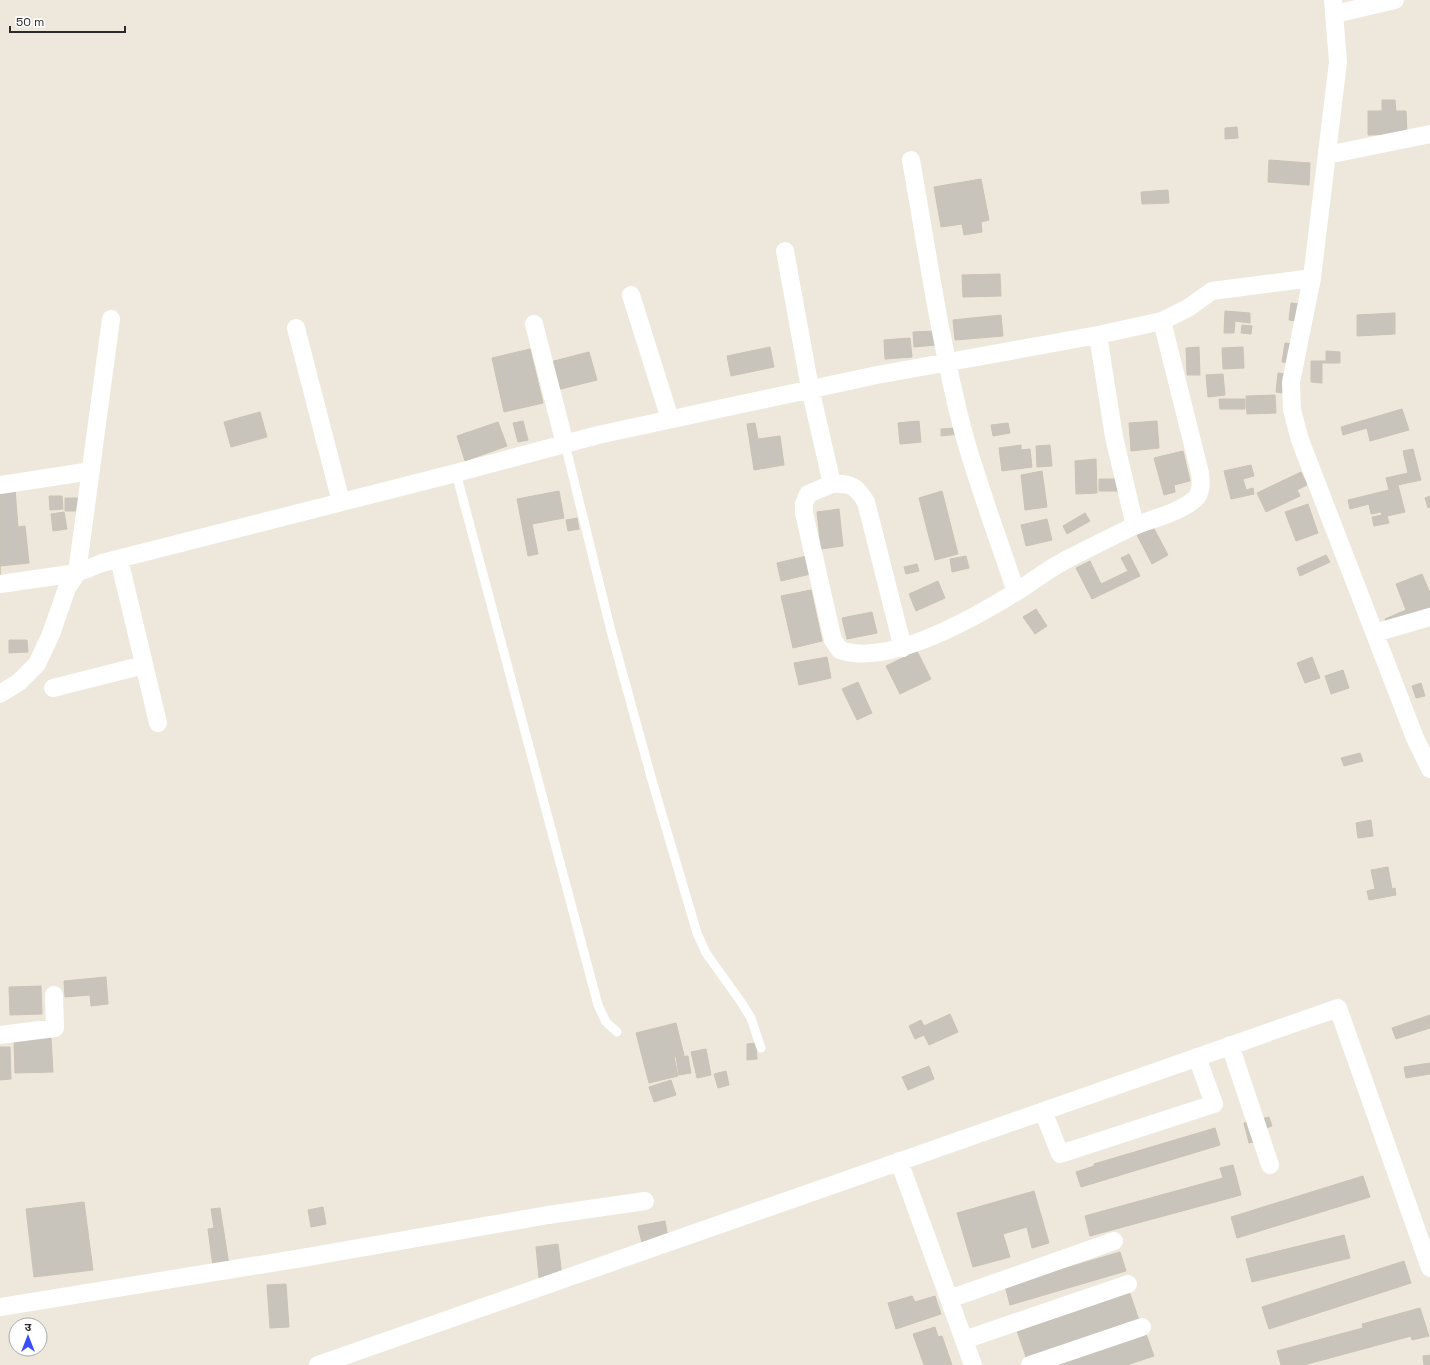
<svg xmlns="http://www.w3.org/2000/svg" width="1430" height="1365" font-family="'Space Grotesk','Noto Sans Devanagari',sans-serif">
<rect width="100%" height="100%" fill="#eee7db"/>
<!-- building -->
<path fill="#c9c4bb" stroke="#cac3b4" d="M 1382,100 L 1395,100 L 1396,111 L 1406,111 L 1407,134 L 1368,135 L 1368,111 L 1382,111 Z
M 1237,127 L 1238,138 L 1225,139 L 1225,128 Z
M 1269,160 L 1310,163 L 1309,185 L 1268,182 Z
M 981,179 L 989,220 L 981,222 L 982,232 L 964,235 L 962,224 L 941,227 L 934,187 Z
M 1168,190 L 1169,203 L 1142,204 L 1141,192 Z
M 1000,274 L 1001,296 L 963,297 L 962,275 Z
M 1291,303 L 1300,304 L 1297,321 L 1289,320 Z
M 1225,311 L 1250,313 L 1250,323 L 1235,321 L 1234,333 L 1224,333 Z
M 1395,313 L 1395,334 L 1357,336 L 1357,315 Z
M 1001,315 L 1003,336 L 955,340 L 953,320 Z
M 1242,325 L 1252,326 L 1251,334 L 1241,333 Z
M 935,331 L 936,345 L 914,347 L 913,332 Z
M 910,338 L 912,357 L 885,359 L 884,340 Z
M 1285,343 L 1294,344 L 1291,363 L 1282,362 Z
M 770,347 L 774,367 L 731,376 L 727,356 Z
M 1199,347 L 1200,375 L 1187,375 L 1186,348 Z
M 1243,347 L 1244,368 L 1223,369 L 1222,348 Z
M 530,349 L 543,403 L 504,412 L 492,358 Z
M 1326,351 L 1340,352 L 1340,363 L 1322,363 L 1322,383 L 1311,382 L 1311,361 L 1326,361 Z
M 589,352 L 597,380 L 557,390 L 550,362 Z
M 1278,373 L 1286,374 L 1283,393 L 1276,392 Z
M 1223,374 L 1225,395 L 1208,397 L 1206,375 Z
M 1275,395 L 1276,413 L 1247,414 L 1246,396 Z
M 1219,399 L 1245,399 L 1245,409 L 1220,409 Z
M 1402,409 L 1409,430 L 1370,441 L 1367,428 L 1343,435 L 1341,427 Z
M 260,412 L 267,437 L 231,447 L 224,422 Z
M 523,421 L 528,440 L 518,442 L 513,423 Z
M 919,421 L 921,442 L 900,444 L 898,423 Z
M 1157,421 L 1159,448 L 1131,451 L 1129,423 Z
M 498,422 L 507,446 L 465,461 L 457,436 Z
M 755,423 L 758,439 L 780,436 L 784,465 L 754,470 L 747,424 Z
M 1008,423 L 1010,433 L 993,436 L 991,425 Z
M 958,428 L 958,434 L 941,436 L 941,429 Z
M 1021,445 L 1021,450 L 1030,449 L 1032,467 L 1002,471 L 999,448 Z
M 1050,445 L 1052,466 L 1037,467 L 1036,446 Z
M 1413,449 L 1421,480 L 1398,485 L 1405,512 L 1387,516 L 1389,523 L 1374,526 L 1372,517 L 1382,515 L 1381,512 L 1371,514 L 1369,504 L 1350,509 L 1348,500 L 1389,490 L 1386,478 L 1408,473 L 1403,451 Z
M 1183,451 L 1190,481 L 1174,485 L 1175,492 L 1164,495 L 1154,458 Z
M 1096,459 L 1097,493 L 1076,494 L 1075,461 Z
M 1251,465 L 1254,476 L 1243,479 L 1246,490 L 1253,488 L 1254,494 L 1231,499 L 1224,471 Z
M 1042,471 L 1047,507 L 1025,510 L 1021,475 Z
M 1301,472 L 1307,485 L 1297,490 L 1300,496 L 1266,512 L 1257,493 Z
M 1099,479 L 1120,479 L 1120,491 L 1099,491 Z
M 15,488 L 18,527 L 25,526 L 29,563 L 0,566 L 0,576 L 0,489 Z
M 559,491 L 564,518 L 532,524 L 538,554 L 528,556 L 517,499 Z
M 942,491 L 958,554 L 935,560 L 919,498 Z
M 49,496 L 62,496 L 63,509 L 50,510 Z
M 1430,496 L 1430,507 L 1428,508 L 1425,498 Z
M 65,498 L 79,498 L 79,511 L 65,511 Z
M 1308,504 L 1318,533 L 1296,541 L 1285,512 Z
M 839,509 L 843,546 L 821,549 L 817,512 Z
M 64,512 L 67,529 L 53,531 L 51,514 Z
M 1085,513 L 1090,521 L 1067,534 L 1063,526 Z
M 577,518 L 579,529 L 568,531 L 566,520 Z
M 1047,519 L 1052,540 L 1026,546 L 1021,525 Z
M 1152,525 L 1168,555 L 1152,564 L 1136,533 Z
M 1129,554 L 1140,576 L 1092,599 L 1076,568 L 1090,561 L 1101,584 L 1128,571 L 1121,558 Z
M 811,555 L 815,573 L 781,581 L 777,563 Z
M 1326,555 L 1330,562 L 1300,576 L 1297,568 Z
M 966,556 L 969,568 L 952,572 L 950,559 Z
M 917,564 L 919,571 L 906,574 L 904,567 Z
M 1422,574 L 1430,593 L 1430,607 L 1387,624 L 1385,619 L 1406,610 L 1396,584 Z
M 938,581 L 945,598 L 916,611 L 909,594 Z
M 811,590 L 822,641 L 793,648 L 781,596 Z
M 1036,609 L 1047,626 L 1035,634 L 1023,617 Z
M 872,612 L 877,633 L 847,639 L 842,618 Z
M 9,640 L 27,640 L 28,652 L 9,653 Z
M 917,651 L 931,679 L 900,694 L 886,666 Z
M 827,657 L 831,678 L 799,685 L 794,663 Z
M 1312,657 L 1320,678 L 1305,683 L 1297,663 Z
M 1343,670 L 1349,688 L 1331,694 L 1325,676 Z
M 858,682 L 872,713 L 857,720 L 842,689 Z
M 1421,683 L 1425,696 L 1416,698 L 1412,686 Z
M 1360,753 L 1363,761 L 1344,766 L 1341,758 Z
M 1371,820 L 1373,836 L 1358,838 L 1356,823 Z
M 1388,867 L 1392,889 L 1395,888 L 1396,895 L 1369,900 L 1367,891 L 1375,889 L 1371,870 Z
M 106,977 L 108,1004 L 91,1006 L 90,995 L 65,997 L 64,981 Z
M 41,986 L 42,1014 L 10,1015 L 9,987 Z
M 950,1014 L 958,1032 L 929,1045 L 924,1035 L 915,1039 L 909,1026 L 921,1020 L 924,1026 Z
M 1430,1015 L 1430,1028 L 1396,1039 L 1392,1028 Z
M 676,1023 L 684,1055 L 674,1057 L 678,1076 L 649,1083 L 636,1033 Z
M 51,1038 L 53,1072 L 15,1073 L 14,1040 Z
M 756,1043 L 757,1059 L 747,1060 L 747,1044 Z
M 0,1047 L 10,1047 L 11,1079 L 0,1080 Z
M 706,1049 L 711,1075 L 697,1078 L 691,1052 Z
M 688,1056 L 691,1073 L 679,1075 L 676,1057 Z
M 1430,1063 L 1430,1074 L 1406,1078 L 1404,1067 Z
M 929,1066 L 934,1079 L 908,1090 L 902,1077 Z
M 726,1071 L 729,1085 L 718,1088 L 714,1074 Z
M 671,1080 L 676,1095 L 654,1102 L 649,1087 Z
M 1269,1117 L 1272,1126 L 1264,1129 L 1261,1119 Z
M 1252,1121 L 1257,1141 L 1249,1143 L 1244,1123 Z
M 1215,1128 L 1220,1145 L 1081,1187 L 1076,1172 L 1094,1166 L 1094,1164 Z
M 1233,1165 L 1241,1195 L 1090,1236 L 1085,1216 L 1223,1178 L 1220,1168 Z
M 1363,1176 L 1370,1197 L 1237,1238 L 1231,1217 Z
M 1034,1191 L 1049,1243 L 1032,1248 L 1027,1227 L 1003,1234 L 1010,1257 L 973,1267 L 957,1213 Z
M 84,1202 L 93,1270 L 34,1277 L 26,1209 Z
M 323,1207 L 326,1224 L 311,1227 L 308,1210 Z
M 220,1208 L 229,1265 L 213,1267 L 208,1229 L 214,1228 L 211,1209 Z
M 665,1221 L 668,1238 L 642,1243 L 638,1226 Z
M 1344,1235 L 1350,1258 L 1252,1282 L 1246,1259 Z
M 558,1244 L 562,1276 L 539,1278 L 536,1247 Z
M 1120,1252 L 1126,1271 L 1010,1305 L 1005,1286 Z
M 1404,1261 L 1411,1283 L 1269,1329 L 1262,1307 Z
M 286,1284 L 289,1327 L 270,1328 L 267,1285 Z
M 1129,1291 L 1139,1320 L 1026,1357 L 1016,1328 Z
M 912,1296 L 915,1302 L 935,1296 L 941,1314 L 896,1329 L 888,1303 Z
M 1420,1308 L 1429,1336 L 1412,1340 L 1411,1336 L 1304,1365 L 1281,1365 L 1277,1351 L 1363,1328 L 1362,1324 Z
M 935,1327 L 938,1337 L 942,1336 L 952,1365 L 924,1365 L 913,1334 Z
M 1146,1334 L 1154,1356 L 1127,1365 L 1053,1365 Z
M 1430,1355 L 1430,1365 L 1424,1365 L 1423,1356 Z"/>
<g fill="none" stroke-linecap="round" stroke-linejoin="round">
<!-- service -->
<path stroke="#fff" stroke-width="9" d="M 565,444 L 611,631 L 653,784 L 697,933 L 706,953 L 741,1002 L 751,1018 L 761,1048
M 456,473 L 598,1005 L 606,1022 L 617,1032"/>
<!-- minor -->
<path stroke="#fff" stroke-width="18" d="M 1333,0 L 1338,62 L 1312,278 L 1291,382 L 1292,410 L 1300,440 L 1415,738 L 1430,769
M 1335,14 L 1395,0
M 1327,155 L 1430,134
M 911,160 C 927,250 940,342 963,431 C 978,485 998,538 1016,592
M 785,251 L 810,388 L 832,484 C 851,483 856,486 866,502 L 903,648
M 631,295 L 670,419
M 534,324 L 565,444
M 296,328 L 341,502
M 1098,335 L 1114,437 L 1135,526
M 832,484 L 808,494 L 804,504 L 804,513 L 833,640 L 840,650 C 889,667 974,618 1016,592 C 1032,582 1047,570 1064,561 C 1087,549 1111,537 1134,526 C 1154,518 1179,513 1195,499 C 1202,492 1201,482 1200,473 L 1162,321
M 0,485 L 91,471
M 119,559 L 158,723
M 0,584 L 77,573 L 102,563 L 456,473 L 598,435 L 877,375 L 1098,335 L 1162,321 L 1188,308 L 1212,291 L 1312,278
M 1375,633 L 1430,617
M 53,688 L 144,665
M 0,694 L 19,682 L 37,664 L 51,634 L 67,588 L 77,573 L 111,319
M 0,1035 L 55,1028 L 54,995
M 1230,1045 L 1270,1165
M 1043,1111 L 1060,1154 L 1214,1104 L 1197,1057
M 899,1161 L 973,1365
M 949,1299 L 1114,1241
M 0,1307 L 302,1258 L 548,1215 L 645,1201
M 964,1340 L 1128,1284
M 318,1365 L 1338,1008 L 1430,1268
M 1030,1365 L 1142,1327"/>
</g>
<!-- north arrow -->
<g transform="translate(28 1337)"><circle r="19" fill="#ffffff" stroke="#aaaaaa"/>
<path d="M0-3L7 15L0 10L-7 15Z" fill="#374eff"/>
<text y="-6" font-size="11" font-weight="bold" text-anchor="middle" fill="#2a2a2a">उ</text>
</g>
<!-- scale -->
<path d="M10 26v6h115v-6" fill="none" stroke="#2a2a2a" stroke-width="2"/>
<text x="16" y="26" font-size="12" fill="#2a2a2a" stroke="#ffffff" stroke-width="3" paint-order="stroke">50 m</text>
</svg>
